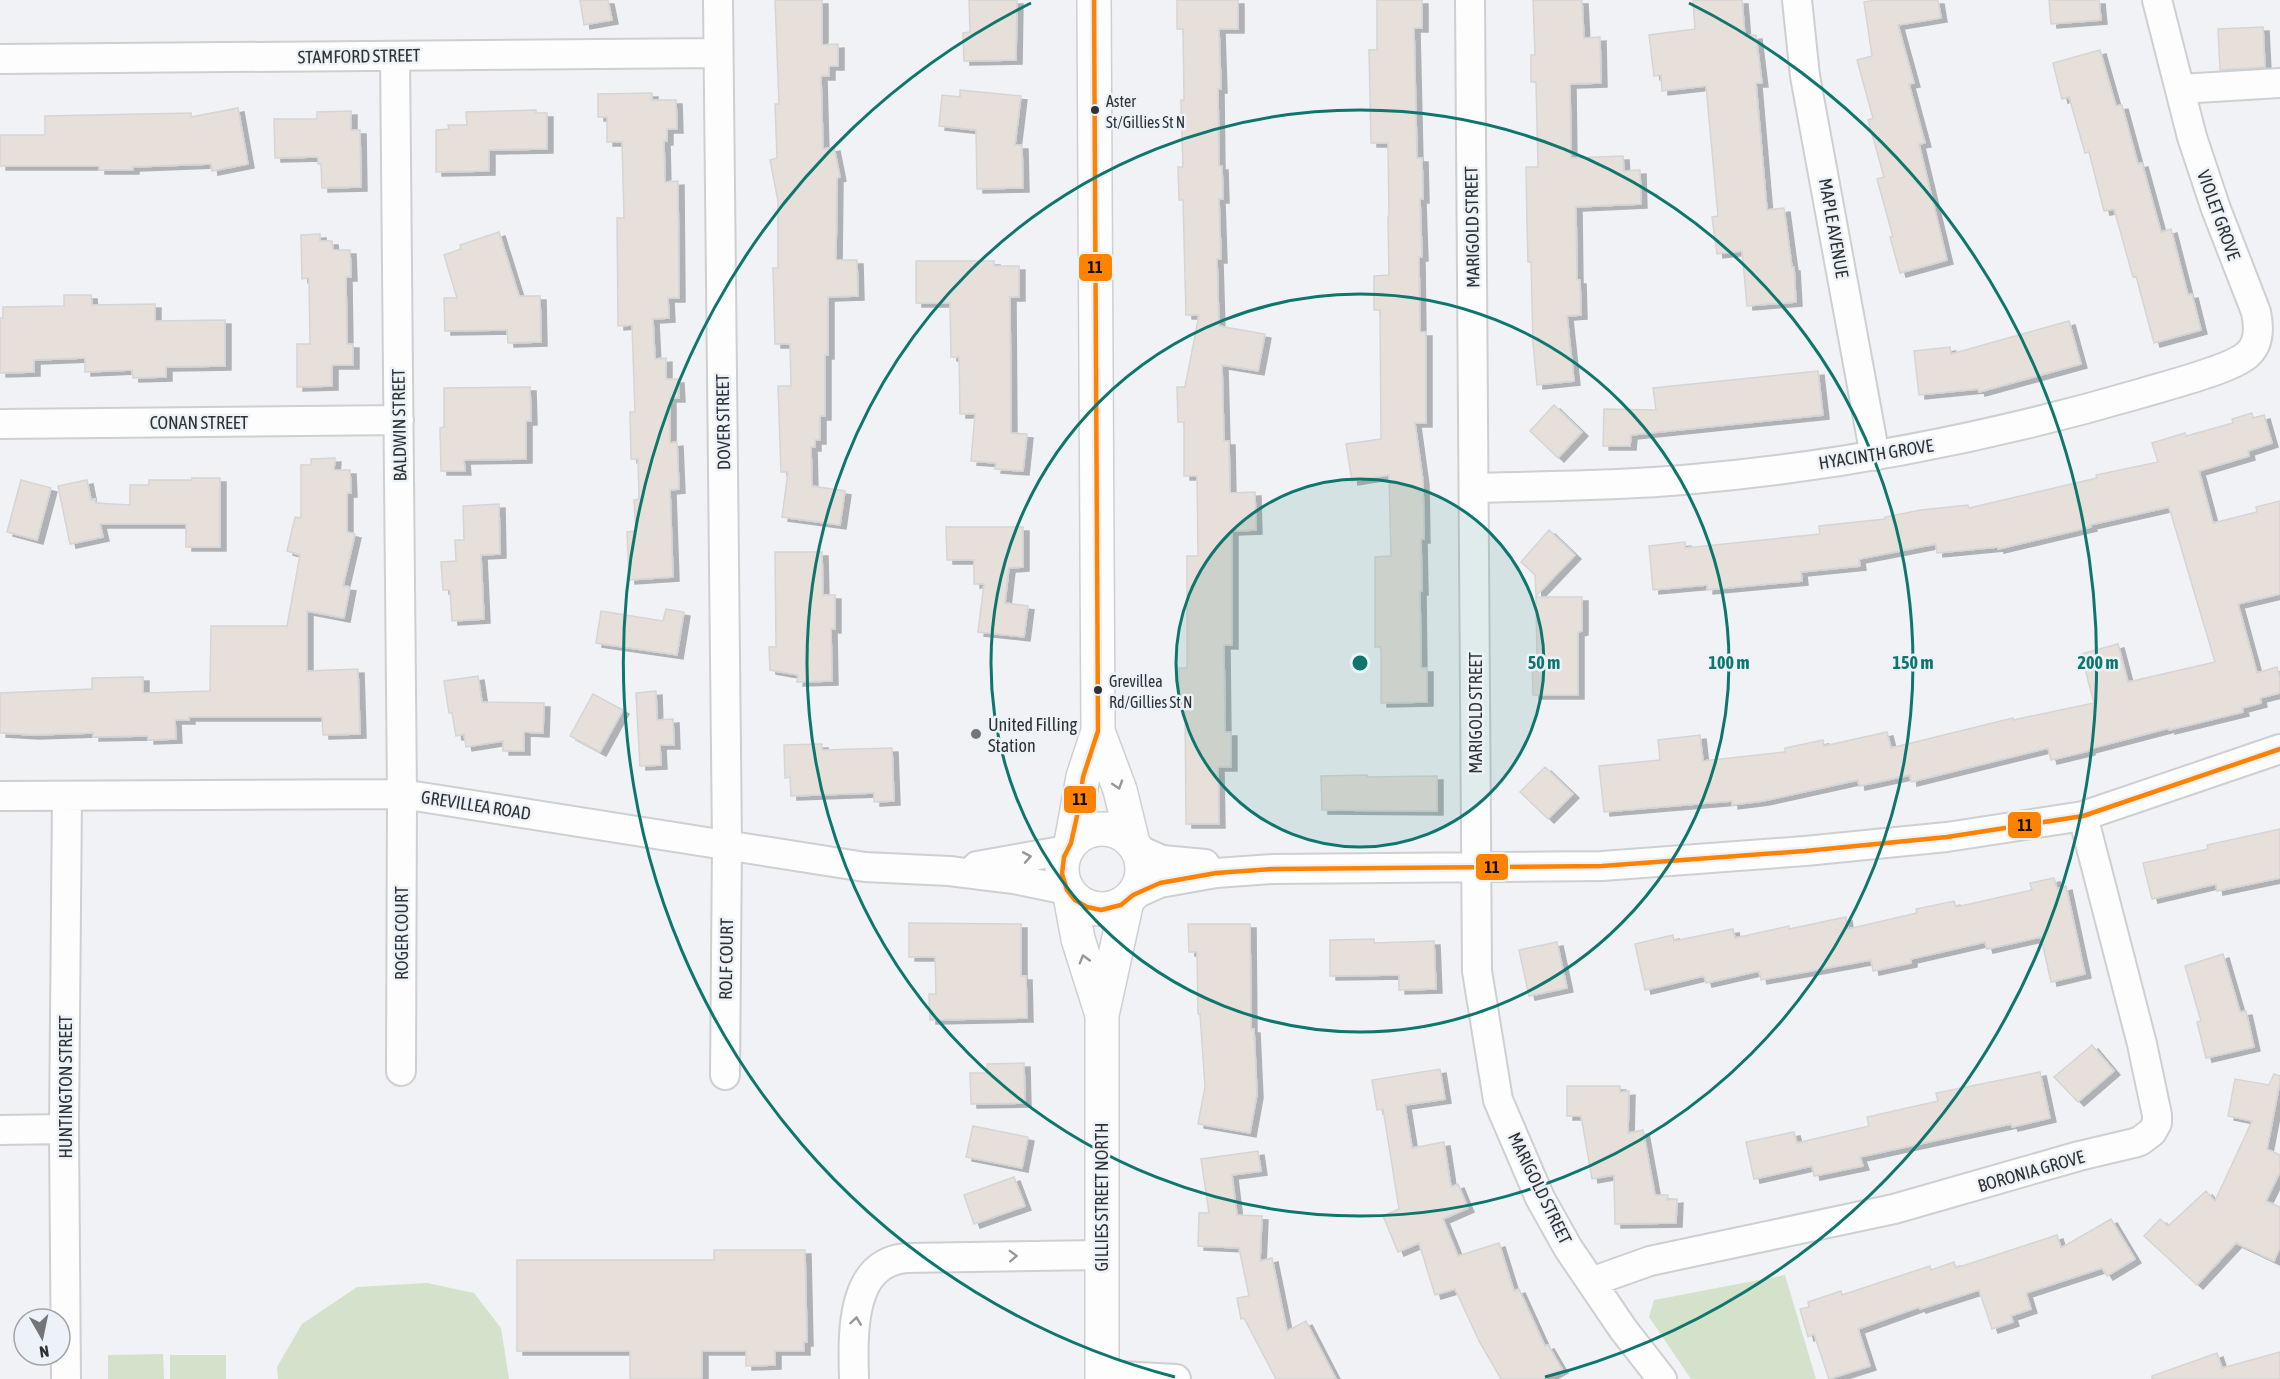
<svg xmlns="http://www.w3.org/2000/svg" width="2280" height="1379" font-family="'Asap Condensed',sans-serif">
<defs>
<filter id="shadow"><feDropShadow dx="6" dy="4" stdDeviation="0" flood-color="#0004"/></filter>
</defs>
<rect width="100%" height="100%" fill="#f0f2f5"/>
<!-- green -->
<path fill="#d5e2cb" d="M 1785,1275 L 1816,1379 L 1691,1379 L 1649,1317 L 1654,1300 Z
M 427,1283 L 474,1293 L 501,1328 L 509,1379 L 278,1379 L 277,1367 L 302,1324 L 357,1287 Z
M 163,1354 L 164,1379 L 108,1379 L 108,1355 Z
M 170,1355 L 226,1355 L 226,1379 L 170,1379 Z"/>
<!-- building -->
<path fill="#e7dfd9" stroke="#d6d5d6" stroke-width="1.5" filter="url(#shadow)" d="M 580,0 L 608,0 L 612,20 L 584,25 Z
M 775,0 L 822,0 L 822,45 L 838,44 L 838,66 L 829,66 L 829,76 L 821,76 L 823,149 L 834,147 L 840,177 L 837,178 L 836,260 L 857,260 L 858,296 L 828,297 L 828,355 L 825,355 L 825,416 L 820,416 L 820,440 L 815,440 L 815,447 L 811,447 L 812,486 L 845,491 L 840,525 L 782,517 L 788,472 L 781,472 L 778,386 L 791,386 L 790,344 L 775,344 L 773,268 L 778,268 L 778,201 L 770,160 L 777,158 L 775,104 L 779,104 Z
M 969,0 L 1017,0 L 1016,60 L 964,61 L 963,33 L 970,32 Z
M 1177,0 L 1238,0 L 1238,29 L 1219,29 L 1221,89 L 1218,89 L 1219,166 L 1222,166 L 1223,199 L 1219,199 L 1221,259 L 1217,259 L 1219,326 L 1265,334 L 1258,371 L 1222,365 L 1224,441 L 1229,441 L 1230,493 L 1255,492 L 1256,530 L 1232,531 L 1232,645 L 1224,645 L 1225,732 L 1231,732 L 1231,767 L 1218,767 L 1219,824 L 1186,824 L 1185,703 L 1179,703 L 1179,668 L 1187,668 L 1187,556 L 1198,556 L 1197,476 L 1184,476 L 1184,422 L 1178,422 L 1177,387 L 1185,387 L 1199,315 L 1186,315 L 1183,200 L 1179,200 L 1178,167 L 1183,167 L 1181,100 L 1184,100 L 1183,29 L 1177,29 Z
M 1377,0 L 1422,0 L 1422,28 L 1414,28 L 1417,158 L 1422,158 L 1423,199 L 1420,199 L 1422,257 L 1419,257 L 1420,332 L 1426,332 L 1426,423 L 1415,423 L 1423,481 L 1424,539 L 1421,539 L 1422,591 L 1420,591 L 1421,668 L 1427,668 L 1427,702 L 1381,703 L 1381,647 L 1375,647 L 1375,557 L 1391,556 L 1389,475 L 1352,481 L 1346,444 L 1381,439 L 1380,310 L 1374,310 L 1374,276 L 1389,275 L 1388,217 L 1389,216 L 1388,143 L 1371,143 L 1369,50 L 1377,50 Z
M 1533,0 L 1582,0 L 1584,38 L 1600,37 L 1601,83 L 1570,84 L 1571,158 L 1623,156 L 1624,171 L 1640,170 L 1641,204 L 1576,207 L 1577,280 L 1580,280 L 1581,315 L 1567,316 L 1574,381 L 1537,385 L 1533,343 L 1531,262 L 1528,262 L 1527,227 L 1526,167 L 1538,167 L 1536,82 L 1531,82 L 1531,55 L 1535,55 Z
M 1693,0 L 1742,0 L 1745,36 L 1756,35 L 1762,83 L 1756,83 L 1767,210 L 1784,208 L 1792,267 L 1794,267 L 1796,302 L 1747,306 L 1742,251 L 1717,254 L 1712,217 L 1718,216 L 1706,86 L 1662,91 L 1661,75 L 1654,76 L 1649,35 L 1695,29 Z
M 1875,0 L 1938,0 L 1941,18 L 1898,25 L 1914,83 L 1909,84 L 1925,143 L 1919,144 L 1947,260 L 1900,273 L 1890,237 L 1893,237 L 1877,179 L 1884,177 L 1868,120 L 1873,118 L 1857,60 L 1872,56 L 1864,2 Z
M 2049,0 L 2099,0 L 2101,20 L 2051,24 Z
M 2263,27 L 2265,67 L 2220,70 L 2218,29 Z
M 2100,50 L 2116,106 L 2122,105 L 2138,164 L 2142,163 L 2161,232 L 2171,229 L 2188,295 L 2192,294 L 2201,330 L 2154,343 L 2136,276 L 2133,277 L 2114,209 L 2104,211 L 2089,152 L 2085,153 L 2069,97 L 2062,99 L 2053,63 Z
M 960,90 L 1021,96 L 1015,145 L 1022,145 L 1023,188 L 977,189 L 976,130 L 939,126 L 942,95 L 960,97 Z
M 652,93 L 652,100 L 676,100 L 677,129 L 667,129 L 667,141 L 664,141 L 665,182 L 678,181 L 679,298 L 668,298 L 669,318 L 653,319 L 655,359 L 666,358 L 666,379 L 678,379 L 679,398 L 670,398 L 670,443 L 677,442 L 679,489 L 670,490 L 673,577 L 629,580 L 627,532 L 636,531 L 634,500 L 639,499 L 638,459 L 631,459 L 630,412 L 635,412 L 632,325 L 618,326 L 617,218 L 624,218 L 622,142 L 607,142 L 607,117 L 598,117 L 598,94 Z
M 238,108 L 248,164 L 212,171 L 211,164 L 133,167 L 133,170 L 99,170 L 99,166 L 0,166 L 0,135 L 45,135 L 45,116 L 191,113 L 191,117 Z
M 536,110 L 536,113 L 547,113 L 547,149 L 489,150 L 489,171 L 436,172 L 436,130 L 449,129 L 448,125 L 467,125 L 466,112 Z
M 351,111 L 351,130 L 360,130 L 361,187 L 322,188 L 321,164 L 318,164 L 318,157 L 275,158 L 274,119 L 317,119 L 317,112 Z
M 499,232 L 519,296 L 540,296 L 541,342 L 508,343 L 507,330 L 445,331 L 444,298 L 457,298 L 444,255 L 461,249 L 460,245 Z
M 320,234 L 320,241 L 332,241 L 333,250 L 350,250 L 351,277 L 346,277 L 347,344 L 353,344 L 353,365 L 332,365 L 332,386 L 297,387 L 297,344 L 310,344 L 309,278 L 302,279 L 301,235 Z
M 916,261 L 994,261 L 994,266 L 1019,266 L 1019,297 L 1010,297 L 1011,433 L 1027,434 L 1023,471 L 995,469 L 996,463 L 971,461 L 975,414 L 960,414 L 959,357 L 951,357 L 950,303 L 916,303 Z
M 64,295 L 91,295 L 92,305 L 155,304 L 155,321 L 225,320 L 225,366 L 166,367 L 166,377 L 133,378 L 132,370 L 85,372 L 85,358 L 34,360 L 34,372 L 0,373 L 0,318 L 3,318 L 3,307 L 64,306 Z
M 2069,321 L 2081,364 L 1979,392 L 1978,389 L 1919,395 L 1914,351 L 1950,347 L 1951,354 Z
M 1818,371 L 1823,415 L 1631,435 L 1630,446 L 1603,446 L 1604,409 L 1656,410 L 1653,388 Z
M 530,387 L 531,421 L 526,421 L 526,459 L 464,460 L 465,471 L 441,471 L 440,428 L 444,427 L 444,388 Z
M 1554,405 L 1582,432 L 1558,458 L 1530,431 Z
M 2252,413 L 2253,418 L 2264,415 L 2272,443 L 2248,451 L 2249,456 L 2199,471 L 2213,523 L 2257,512 L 2256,507 L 2280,501 L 2280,594 L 2238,604 L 2257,673 L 2277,667 L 2280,679 L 2280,693 L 2260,698 L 2261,703 L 2242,708 L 2243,712 L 2169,730 L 2169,728 L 2089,749 L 2089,751 L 2051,760 L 2048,748 L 1911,782 L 1910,775 L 1859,786 L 1858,780 L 1763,801 L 1732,805 L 1732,801 L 1604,812 L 1599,766 L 1660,760 L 1658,740 L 1700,735 L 1703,761 L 1785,752 L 1785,748 L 1823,740 L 1824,746 L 1887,732 L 1891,748 L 2013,718 L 2013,720 L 2094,703 L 2081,654 L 2118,644 L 2128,682 L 2215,662 L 2169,507 L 2090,525 L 2091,527 L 1998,549 L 1998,547 L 1937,553 L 1936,544 L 1859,559 L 1860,566 L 1801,572 L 1802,581 L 1707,590 L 1707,585 L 1653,590 L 1649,546 L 1685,542 L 1685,548 L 1820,534 L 1819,526 L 1885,519 L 1885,517 L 1921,510 L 1968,505 L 1969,508 L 2097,478 L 2096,475 L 2158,462 L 2152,443 L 2185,433 L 2186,436 L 2233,423 L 2232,419 Z
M 335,458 L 334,470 L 350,470 L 351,493 L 347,493 L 347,532 L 355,534 L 343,586 L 350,587 L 344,618 L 307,611 L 307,671 L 358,669 L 360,734 L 323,735 L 322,717 L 189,717 L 189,720 L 175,720 L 176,739 L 148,740 L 148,736 L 93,737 L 93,733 L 33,735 L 0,733 L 0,693 L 92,689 L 92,678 L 143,677 L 143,693 L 210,691 L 211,626 L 287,626 L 300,555 L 287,551 L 295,517 L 301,518 L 301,465 L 311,465 L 311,459 Z
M 192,478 L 220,478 L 220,547 L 186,547 L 186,524 L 100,524 L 103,537 L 70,544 L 58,486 L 87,480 L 91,500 L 95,499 L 96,503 L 130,505 L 130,485 L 149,485 L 149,480 L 192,480 Z
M 21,480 L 51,488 L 37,540 L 7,532 Z
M 499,504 L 500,554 L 481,555 L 484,619 L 452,621 L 450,590 L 443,590 L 441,562 L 456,561 L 455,540 L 464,540 L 463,506 Z
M 946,527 L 1023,527 L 1023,567 L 1009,568 L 1005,603 L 1028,606 L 1024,637 L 978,632 L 984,584 L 974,584 L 974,560 L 947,560 Z
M 1549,530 L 1575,555 L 1536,596 L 1535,575 L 1521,562 Z
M 775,552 L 822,552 L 823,595 L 835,595 L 835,629 L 831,629 L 832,681 L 797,682 L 798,675 L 770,670 L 769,647 L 776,647 Z
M 1536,597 L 1582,597 L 1582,631 L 1578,632 L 1578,695 L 1533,695 L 1532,660 L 1537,660 Z
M 666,609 L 684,612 L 677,655 L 596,643 L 601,611 L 663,621 Z
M 478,676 L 482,702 L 544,703 L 543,733 L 524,732 L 524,751 L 503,751 L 503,741 L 466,747 L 464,734 L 456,736 L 452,713 L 449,713 L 444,681 Z
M 656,691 L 657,720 L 673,719 L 674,745 L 660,745 L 661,765 L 640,766 L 636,693 Z
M 593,694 L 623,710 L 600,752 L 570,736 Z
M 822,744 L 822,750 L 892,748 L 894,801 L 874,802 L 874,793 L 791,796 L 790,777 L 785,778 L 784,745 Z
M 1545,767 L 1573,794 L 1548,819 L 1520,792 Z
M 1367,775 L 1367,777 L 1437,776 L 1437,811 L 1322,810 L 1321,776 Z
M 2280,829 L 2280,878 L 2217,891 L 2216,884 L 2152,899 L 2143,863 L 2208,849 L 2207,845 Z
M 2054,878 L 2057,889 L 2066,886 L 2085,974 L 2051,982 L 2041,937 L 1987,949 L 1985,942 L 1911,959 L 1911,963 L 1873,971 L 1871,960 L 1761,980 L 1759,971 L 1706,983 L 1704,976 L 1645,990 L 1635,944 L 1673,935 L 1674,941 L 1733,929 L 1735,938 L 1789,926 L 1789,929 L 1846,917 L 1848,929 L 1917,913 L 1916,909 L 1954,901 L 1956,907 L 2032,890 L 2030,883 Z
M 909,923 L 1021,924 L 1021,976 L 1026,976 L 1027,1018 L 930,1020 L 929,994 L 936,994 L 935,957 L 909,957 Z
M 1188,924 L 1250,924 L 1251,1029 L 1254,1029 L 1257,1094 L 1250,1133 L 1198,1124 L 1205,1087 L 1200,1014 L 1198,1014 L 1197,952 L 1189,952 Z
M 1374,939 L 1374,943 L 1434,941 L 1436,989 L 1399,990 L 1399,975 L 1330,976 L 1330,940 Z
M 1557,942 L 1567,988 L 1529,996 L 1519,950 Z
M 2223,954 L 2240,1012 L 2246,1011 L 2254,1047 L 2206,1058 L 2197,1022 L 2201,1021 L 2185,966 Z
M 2092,1045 L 2114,1071 L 2078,1102 L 2054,1077 Z
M 1024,1063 L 1025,1103 L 971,1104 L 970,1073 L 987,1073 L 987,1064 Z
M 1440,1069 L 1445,1099 L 1405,1105 L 1412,1148 L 1444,1142 L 1451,1187 L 1458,1184 L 1468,1208 L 1443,1219 L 1458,1256 L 1499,1243 L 1514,1291 L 1519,1289 L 1545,1346 L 1548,1345 L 1562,1369 L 1544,1379 L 1501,1379 L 1479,1341 L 1455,1289 L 1435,1295 L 1419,1243 L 1398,1252 L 1383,1216 L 1399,1209 L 1383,1109 L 1377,1110 L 1372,1080 Z
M 2040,1072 L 2050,1118 L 2012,1127 L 2011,1124 L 1860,1157 L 1863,1166 L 1814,1176 L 1812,1166 L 1754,1179 L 1746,1142 L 1794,1132 L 1797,1143 L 1869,1126 L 1867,1117 L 1938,1101 L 1936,1093 Z
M 2274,1074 L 2280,1076 L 2280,1082 L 2267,1149 L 2280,1155 L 2280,1172 L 2266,1201 L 2280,1207 L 2280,1247 L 2274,1261 L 2236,1243 L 2197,1285 L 2144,1236 L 2160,1219 L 2168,1226 L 2206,1191 L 2215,1201 L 2252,1121 L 2228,1116 L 2235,1079 L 2269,1085 Z
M 1567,1086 L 1620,1086 L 1620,1092 L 1629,1091 L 1628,1133 L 1643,1130 L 1655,1195 L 1668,1195 L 1667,1200 L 1677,1199 L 1676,1223 L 1615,1224 L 1614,1175 L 1592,1179 L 1581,1116 L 1567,1116 Z
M 973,1126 L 1028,1137 L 1022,1168 L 966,1157 Z
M 1258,1151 L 1261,1171 L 1232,1175 L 1237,1215 L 1262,1216 L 1260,1261 L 1272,1258 L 1287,1331 L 1306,1321 L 1336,1379 L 1276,1379 L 1244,1318 L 1241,1319 L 1237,1298 L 1249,1296 L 1239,1248 L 1198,1246 L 1199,1213 L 1209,1213 L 1201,1159 Z
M 1014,1177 L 1025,1206 L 974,1224 L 964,1195 Z
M 2111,1219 L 2135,1259 L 2107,1276 L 2102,1268 L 2026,1293 L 2031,1309 L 2011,1316 L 2013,1322 L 1992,1329 L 1979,1290 L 1920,1309 L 1919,1307 L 1858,1329 L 1870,1366 L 1829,1379 L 1814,1334 L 1808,1337 L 1800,1309 L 1809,1307 L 1808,1302 L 1841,1291 L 1842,1295 L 1930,1266 L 1931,1270 L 1954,1262 L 1956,1268 L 2057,1235 L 2061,1248 Z
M 714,1250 L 805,1250 L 807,1342 L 804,1342 L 804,1351 L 775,1351 L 775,1365 L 746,1366 L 746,1351 L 702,1351 L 702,1379 L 630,1379 L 630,1351 L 517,1351 L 517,1260 L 714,1260 Z
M 2280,1352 L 2280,1379 L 2152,1379 L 2152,1376 L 2217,1353 L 2222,1368 Z"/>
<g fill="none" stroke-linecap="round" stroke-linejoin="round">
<defs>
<path id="minor" d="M 718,0 L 727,844 L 725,1075
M 1470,0 L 1477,971 L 1498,1100 L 1540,1198 L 1568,1248 L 1623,1329 L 1662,1379
M 1797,0 L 1805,76 L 1875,456
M 395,56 L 402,794 L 401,1071
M 0,59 L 718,53
M 2180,89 L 2280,83
M 0,424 L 399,420
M 1474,488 C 1544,486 1614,486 1683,480 C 1838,467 1992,437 2142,393 C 2165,386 2233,369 2248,354 C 2260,343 2259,326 2256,312 L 2216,209 L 2192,137 L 2157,0
M 0,796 L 402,794 L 865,867 L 949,871 L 1014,879 L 1067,890
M 1137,849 L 1162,860 L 1205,864
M 977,866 L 1067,850
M 1133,895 L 1160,883 L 1216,873 L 1273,869 L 1602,866 L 1805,851 L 1947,837 L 2083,816 L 2280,749
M 0,1130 L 64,1129
M 1591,1282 L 1650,1261 L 1894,1209 L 2079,1156 L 2134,1143 L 2140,1141 L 2152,1132 L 2157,1123 L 2157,1115 L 2142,1044 L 2083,816
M 1102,1375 L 1176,1379
M 66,1379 L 64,1129 L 67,796
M 854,1379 C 853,1337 849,1263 906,1258 L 1101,1255"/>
<path id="major" d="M 1098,731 L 1120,790 L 1133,843
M1062 869a40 40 0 1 1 80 0a40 40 0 1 1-80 0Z
M 1071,843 L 1083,777 L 1098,731 L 1094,0
M 1070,895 L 1078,939 L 1102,1015
M 1102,1379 L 1102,1015 L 1127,901"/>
</defs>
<!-- minor casing -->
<use href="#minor" stroke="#cdcfd1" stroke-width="32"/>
<!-- major casing -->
<use href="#major" stroke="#cdcfd1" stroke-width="36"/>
<!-- minor -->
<use href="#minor" stroke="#fdfdfe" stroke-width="28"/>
<!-- major -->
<use href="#major" stroke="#fdfdfe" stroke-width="33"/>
<defs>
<path id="bus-1" d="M 1094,0 L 1098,731 L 1083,777 L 1079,807 L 1071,843 L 1064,857 L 1062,874 L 1067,890 L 1075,900 L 1087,907 L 1101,910 L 1121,905 L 1133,895 L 1160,883 L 1216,873 L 1273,869 L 1602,866 L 1805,851 L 1947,837 L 2083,816 L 2280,749"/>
</defs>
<!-- bus-1 casing -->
<use href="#bus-1" stroke="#edf2f8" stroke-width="9"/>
<!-- bus-1 -->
<use href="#bus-1" stroke="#ff8200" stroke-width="4.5"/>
</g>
<!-- one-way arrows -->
<defs><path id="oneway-chevron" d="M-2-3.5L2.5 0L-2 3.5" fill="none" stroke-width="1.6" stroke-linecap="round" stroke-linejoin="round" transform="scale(1.5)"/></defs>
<g stroke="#969798">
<use href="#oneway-chevron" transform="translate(1118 785) rotate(72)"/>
<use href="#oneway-chevron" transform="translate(1027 857) rotate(-10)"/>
<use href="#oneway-chevron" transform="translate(1084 959) rotate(-106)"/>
<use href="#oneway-chevron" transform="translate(1013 1256) rotate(-2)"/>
<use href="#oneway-chevron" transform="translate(856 1321) rotate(-82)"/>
</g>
<!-- distance rings -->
<circle cx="1360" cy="663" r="184" fill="#0f766e" fill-opacity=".12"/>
<g fill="none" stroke="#0f766e" stroke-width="3">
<circle cx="1360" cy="663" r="184"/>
<circle cx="1360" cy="663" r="369"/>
<circle cx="1360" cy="663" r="553"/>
<path d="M1175 1377A738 738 0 0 1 1031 3M1689 3A738 738 0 0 1 1545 1377"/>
</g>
<!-- markers -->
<g fill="#2f3133" stroke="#edf2f8" stroke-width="2">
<circle cx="1095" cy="110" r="5"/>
<circle cx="1098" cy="690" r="5"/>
</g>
<circle fill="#737577" stroke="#edf2f8" stroke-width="2" cx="976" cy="734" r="6"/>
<g text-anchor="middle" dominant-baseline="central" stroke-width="5" stroke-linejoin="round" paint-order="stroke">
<!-- bus labels -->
<g font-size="16" fill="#2f3133" stroke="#edf2f8" text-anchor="start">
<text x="1106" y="101">Aster<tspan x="1106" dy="21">St/Gillies St N</tspan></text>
<text x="1109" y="681">Grevillea<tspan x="1109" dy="21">Rd/Gillies St N</tspan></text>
</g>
<!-- street labels -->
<g font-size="18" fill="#2f3133" stroke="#edf2f8">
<text transform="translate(359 56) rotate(-1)">STAMFORD STREET</text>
<text transform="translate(2219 215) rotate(70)">VIOLET GROVE</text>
<text transform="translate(1472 227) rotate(-91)">MARIGOLD STREET</text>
<text transform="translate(1834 228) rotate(80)">MAPLE AVENUE</text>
<text x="199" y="422">CONAN STREET</text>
<text transform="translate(723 422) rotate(-91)">DOVER STREET</text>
<text transform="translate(399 425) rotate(-91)">BALDWIN STREET</text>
<text transform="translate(1876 454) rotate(-9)">HYACINTH GROVE</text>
<text transform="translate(1475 713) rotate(-90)">MARIGOLD STREET</text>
<text transform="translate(476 805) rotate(9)">GREVILLEA ROAD</text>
<text transform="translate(401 933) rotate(-90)">ROGER COURT</text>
<text transform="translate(726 959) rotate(-89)">ROLF COURT</text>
<text transform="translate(65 1087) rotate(-90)">HUNTINGTON STREET</text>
<text transform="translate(2031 1171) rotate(-16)">BORONIA GROVE</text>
<text transform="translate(1540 1188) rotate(64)">MARIGOLD STREET</text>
<text transform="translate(1101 1197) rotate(-90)">GILLIES STREET NORTH</text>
</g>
<!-- poi labels -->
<g font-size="18" fill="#2f3133" stroke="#edf2f8" text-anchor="start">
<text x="988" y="724">United Filling<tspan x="988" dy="21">Station</tspan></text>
</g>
</g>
<circle cx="1360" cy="663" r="9" fill="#0f766e" stroke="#edf2f8" stroke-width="3"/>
<g font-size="18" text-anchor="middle" font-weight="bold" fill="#0f766e" stroke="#edf2f8" stroke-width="5" stroke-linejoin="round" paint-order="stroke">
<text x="1544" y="669">50 m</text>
<text x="1729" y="669">100 m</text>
<text x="1913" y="669">150 m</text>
<text x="2098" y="669">200 m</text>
</g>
<g stroke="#edf2f8" stroke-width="2">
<rect x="1078" y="253" width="35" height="29" rx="6" fill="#ff8200"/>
<rect x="1063" y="785" width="34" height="29" rx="6" fill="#ff8200"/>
<rect x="2007" y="811" width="35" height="28" rx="6" fill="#ff8200"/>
<rect x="1475" y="853" width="34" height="28" rx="6" fill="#ff8200"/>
</g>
<g font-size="16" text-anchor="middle" font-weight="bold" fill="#111">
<text x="1095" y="273">11</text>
<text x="1080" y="805">11</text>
<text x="2025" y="831">11</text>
<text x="1492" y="873">11</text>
</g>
<!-- north arrow -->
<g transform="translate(42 1337) rotate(171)"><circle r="28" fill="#edf2f8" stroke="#a1a5a9" stroke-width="1.5"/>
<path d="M0-4.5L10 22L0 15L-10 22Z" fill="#737577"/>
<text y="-9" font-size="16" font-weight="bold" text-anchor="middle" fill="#2f3133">N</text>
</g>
</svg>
